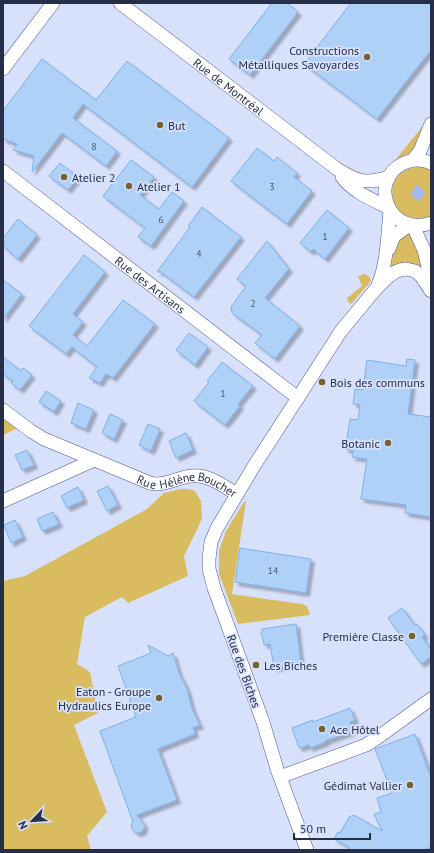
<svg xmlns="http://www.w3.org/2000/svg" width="434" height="853" font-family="'PT Sans',sans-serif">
<defs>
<filter id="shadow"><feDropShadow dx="3.5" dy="3.5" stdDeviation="1" flood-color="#0004"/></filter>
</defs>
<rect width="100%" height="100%" fill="#d8e1fc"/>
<!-- green -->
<path fill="#dabc60" d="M 430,117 L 420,142 L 411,153 L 396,159 Z
M 417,167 L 423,167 L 431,171 L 431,216 C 394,235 373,173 417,167 Z
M 407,233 L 409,233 L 412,235 L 426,273 L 388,270 L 392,261 L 395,243 Z
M 365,274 C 368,276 370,277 371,281 L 351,304 L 348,302 L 347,298 L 362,286 L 358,276 Z
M 3,414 L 20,427 L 3,435 Z
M 180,489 L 188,489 L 195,491 L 201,501 L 202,519 L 184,556 L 188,576 L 128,603 L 122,597 L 85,617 L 77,664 L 90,672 L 98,713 L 74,725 L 107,812 L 87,836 L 91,850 L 3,850 L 3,581 L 25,576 L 147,509 L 164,493 Z
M 246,501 L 232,594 L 302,604 L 307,606 L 310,615 L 238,624 L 219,574 L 219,551 L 226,531 L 244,502 Z"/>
<!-- water -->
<path fill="#a4b7f9" d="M 417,185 L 425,192 L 419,201 L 410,194 Z"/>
<!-- building -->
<path fill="#afd1f7" stroke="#7db0e8" filter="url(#shadow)" d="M 272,3 L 287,3 L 298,12 L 250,75 L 229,59 Z
M 351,3 L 431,3 L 431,50 L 377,119 L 304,64 Z
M 42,59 L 96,100 L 127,61 L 229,138 L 192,187 L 83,104 L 73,118 L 117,151 L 106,166 L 62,133 L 32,172 L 34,156 L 13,150 L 17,144 L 3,139 L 3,111 Z
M 257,148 L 274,161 L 277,157 L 297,173 L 294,177 L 312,191 L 287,224 L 231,181 Z
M 131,160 L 154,177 L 140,195 L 159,209 L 172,192 L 184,201 L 151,246 L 138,237 L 145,228 L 103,196 Z
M 60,163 L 78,177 L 68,190 L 49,176 Z
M 202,207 L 241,237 L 194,297 L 161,272 L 157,272 L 190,227 L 188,226 Z
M 327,210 L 349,228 L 325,259 L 313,249 L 311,252 L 300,243 Z
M 18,219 L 37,235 L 18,259 L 3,246 L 3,238 Z
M 267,241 L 289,269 L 265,298 L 300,326 L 275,359 L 255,343 L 262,335 L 232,313 L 231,307 L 246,286 L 237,279 Z
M 84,255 L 105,272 L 73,314 L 83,322 L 73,335 L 87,346 L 123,300 L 155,324 L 113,378 L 106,374 L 100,383 L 89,378 L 97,367 L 72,347 L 66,354 L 29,326 Z
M 3,280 L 22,294 L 3,319 Z
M 189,333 L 208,347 L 195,365 L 176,350 Z
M 3,357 L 21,371 L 23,368 L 32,375 L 20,390 L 11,383 L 13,381 L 3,374 Z
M 407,359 L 415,360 L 408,414 L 431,417 L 431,517 L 405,513 L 406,505 L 361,499 L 367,459 L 352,457 L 353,450 L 345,449 L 350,419 L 358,420 L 360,405 L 353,404 L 355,389 L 363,390 L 367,360 L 406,366 Z
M 222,362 L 253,386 L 238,404 L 240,406 L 225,425 L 194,401 L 209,382 L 207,381 Z
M 46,391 L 61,401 L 54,412 L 39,402 Z
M 78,403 L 94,410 L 86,429 L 71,423 Z
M 110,414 L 123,420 L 114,439 L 102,433 Z
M 148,424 L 160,429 L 151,451 L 139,445 Z
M 186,433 L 193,450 L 176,458 L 169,441 Z
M 27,450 L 34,465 L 22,470 L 15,455 Z
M 108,486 L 118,505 L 107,511 L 97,491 Z
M 78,487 L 84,500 L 67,508 L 61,496 Z
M 53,512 L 59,524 L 42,531 L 37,519 Z
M 15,520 L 23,537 L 11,543 L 4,525 Z
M 240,548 L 311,559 L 306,593 L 235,582 Z
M 402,608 L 415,625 L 417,624 L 425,635 L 422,637 L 431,649 L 431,657 L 421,664 L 388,618 Z
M 296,624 L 301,664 L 274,668 L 270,644 L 264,645 L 263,639 L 261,634 L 262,632 L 262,629 Z
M 148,645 L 168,656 L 173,653 L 179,673 L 187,689 L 192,708 L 200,726 L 193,727 L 195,734 L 158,749 L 177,800 L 137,815 L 144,824 L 144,828 L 142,832 L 136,833 L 132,829 L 131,825 L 133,822 L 100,731 L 136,717 L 118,666 L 151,653 Z
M 350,708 L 355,720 L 350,722 L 353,731 L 325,741 L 326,742 L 310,748 L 309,745 L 299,748 L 292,728 L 313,720 L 313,722 Z
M 415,734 L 431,777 L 431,847 L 423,850 L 350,850 L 349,847 L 334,839 L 338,832 L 340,833 L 349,817 L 354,815 L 382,831 L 374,814 L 381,812 L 377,798 L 392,793 L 375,749 Z"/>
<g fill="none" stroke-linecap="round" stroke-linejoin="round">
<defs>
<g id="minor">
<path id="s1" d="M 120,3 L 337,169 C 357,181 365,185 389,177"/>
<path d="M 3,69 L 53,3"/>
<path d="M 413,160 L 420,151 L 431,124"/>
<path d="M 431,163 C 422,159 413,159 404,163 C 366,181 390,238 431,223"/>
<path id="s2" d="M 3,171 L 298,398"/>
<path d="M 342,177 C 353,192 373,200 389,208"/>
<path d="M 413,226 L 424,250 L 431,280"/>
<path d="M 389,249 L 394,236 L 409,225"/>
<path d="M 378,285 C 387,265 388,232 390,210"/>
<path id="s3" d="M 3,410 L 31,431 L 44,439 L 150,483 C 164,487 177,477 192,476 C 208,474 223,486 237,494"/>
<path d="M 3,501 L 94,460"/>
<path d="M 280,777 L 366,745 L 377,738 L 431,699"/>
<path d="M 307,850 L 277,769 L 263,722 L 214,588 L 209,569 L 209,559 L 211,542 L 217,528 L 254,466 L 341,331 L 375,290 L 389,276 L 395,272 L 400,270 L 406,269 L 415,271 L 421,276 L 431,291"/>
</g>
</defs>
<!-- minor casing -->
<use href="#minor" stroke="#4a5994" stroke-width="14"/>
<!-- minor -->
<use href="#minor" stroke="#fff" stroke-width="13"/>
</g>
<!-- markers -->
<g fill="#746331" stroke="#d8e1fc" stroke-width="1.5">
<circle cx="367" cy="57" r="4"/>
<circle cx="160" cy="125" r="4"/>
<circle cx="64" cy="177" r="4"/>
<circle cx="129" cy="186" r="4"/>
<circle cx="322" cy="382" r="4"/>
<circle cx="388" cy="443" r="4"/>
<circle cx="412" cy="636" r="4"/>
<circle cx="256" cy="665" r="4"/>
<circle cx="159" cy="698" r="4"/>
<circle cx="322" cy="729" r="4"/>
<circle cx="410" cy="785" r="4"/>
</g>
<g text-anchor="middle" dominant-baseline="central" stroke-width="3.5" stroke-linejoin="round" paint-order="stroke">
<!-- number labels -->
<g font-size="10" fill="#495774">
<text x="94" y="146">8</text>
<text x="272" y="186">3</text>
<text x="161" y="219">6</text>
<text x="325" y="236">1</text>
<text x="199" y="253">4</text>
<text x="253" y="303">2</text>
<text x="223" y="393">1</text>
<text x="273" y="570">14</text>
</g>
<!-- poi labels -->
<g font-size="12" fill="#272e48" stroke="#d8e1fc" text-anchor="start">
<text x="359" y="50" text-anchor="end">Constructions<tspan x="359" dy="14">Métalliques Savoyardes</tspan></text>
<text x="168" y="125">But</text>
<text x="72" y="177">Atelier 2</text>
<text x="137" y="186">Atelier 1</text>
<text x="330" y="382">Bois des communs</text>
<text x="380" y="443" text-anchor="end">Botanic</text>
<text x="404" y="636" text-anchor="end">Première Classe</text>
<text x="264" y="665">Les Biches</text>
<text x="151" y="691" text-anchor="end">Eaton - Groupe<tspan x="151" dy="14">Hydraulics Europe</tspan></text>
<text x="330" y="729">Ace Hôtel</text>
<text x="402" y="785" text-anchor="end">Gédimat Vallier</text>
</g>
<!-- street labels -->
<g font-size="12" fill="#272e48" stroke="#d8e1fc">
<text stroke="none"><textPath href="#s1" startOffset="137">Rue de Montréal</textPath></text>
<text stroke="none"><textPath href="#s2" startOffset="186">Rue des Artisans</textPath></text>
<text stroke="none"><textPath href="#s3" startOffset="204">Rue Hélène Boucher</textPath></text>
<text transform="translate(244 671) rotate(70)">Rue des Biches</text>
</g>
</g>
<!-- border -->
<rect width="434" height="853" fill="none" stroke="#272e48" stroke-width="8"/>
<!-- north arrow -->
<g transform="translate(32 821) rotate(245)" stroke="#d8e1fc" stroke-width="3" paint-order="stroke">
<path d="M0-3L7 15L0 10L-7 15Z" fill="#272e48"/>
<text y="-6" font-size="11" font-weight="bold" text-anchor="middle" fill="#272e48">N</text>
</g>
<!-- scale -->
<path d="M294 833v6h76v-6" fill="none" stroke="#272e48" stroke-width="2"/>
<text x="300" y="833" font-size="12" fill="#272e48" stroke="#d8e1fc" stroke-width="3" paint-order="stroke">50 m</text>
</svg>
